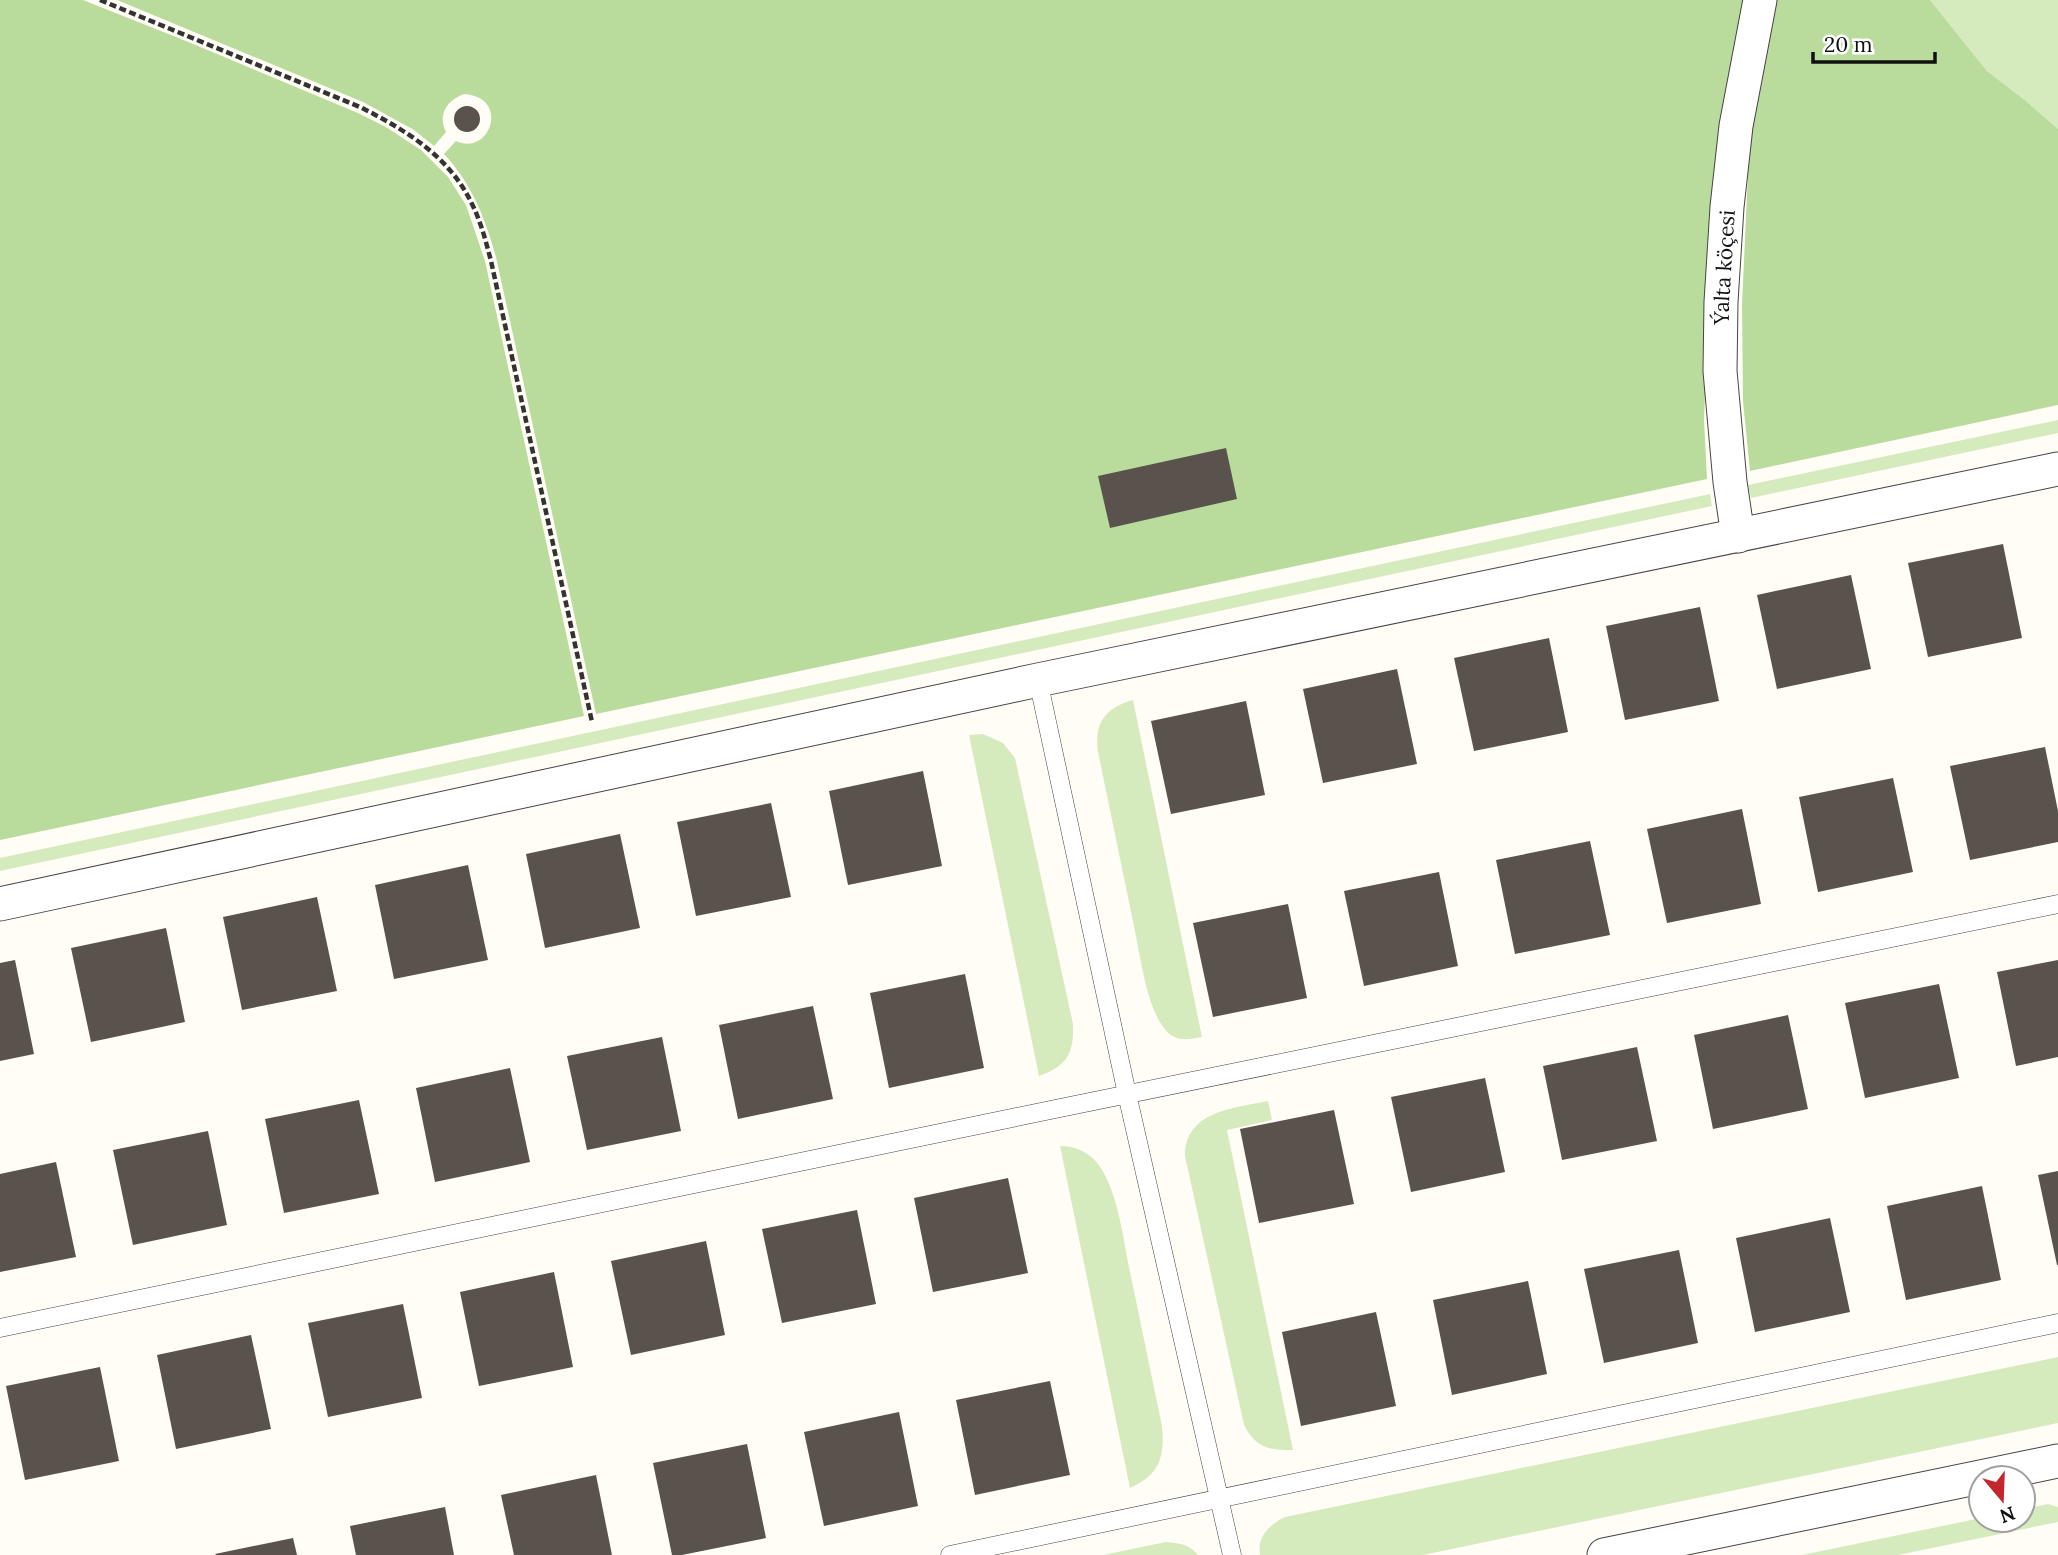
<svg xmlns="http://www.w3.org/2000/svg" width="2058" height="1555" font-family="Lora,serif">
<rect width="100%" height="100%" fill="#fffdf5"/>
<!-- green -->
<path fill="#d5ebbd" d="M 1930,0 L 2058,0 L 2058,129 L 2026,101 L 1987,71 Z
M 2058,420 L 2058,433 L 1751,498 L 1748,485 Z
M 1710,494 L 1712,506 L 0,871 L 0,858 Z
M 1133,700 L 1202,1037 C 1187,1040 1174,1042 1164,1028 C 1146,1005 1140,954 1134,926 C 1122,868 1110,810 1098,752 C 1094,723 1105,708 1133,700 Z
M 983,734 L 1003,743 L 1015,758 L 1073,1024 C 1074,1054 1067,1066 1039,1076 L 969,735 Z
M 1268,1101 L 1272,1120 L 1227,1130 L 1293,1450 C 1269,1451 1255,1447 1244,1425 L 1185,1156 C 1185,1111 1234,1108 1268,1101 Z
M 1060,1146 C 1077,1146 1091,1153 1101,1168 C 1119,1198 1123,1238 1130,1272 C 1141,1323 1151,1375 1162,1426 C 1165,1456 1160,1475 1130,1488 Z
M 2058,1357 L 2058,1423 L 1423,1555 L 1260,1555 C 1257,1536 1269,1525 1285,1517 Z
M 2048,1504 L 2058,1507 L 2058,1522 L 1898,1555 L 1802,1555 L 1981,1518 L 1981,1520 L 2023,1520 L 2023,1509 Z
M 1166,1542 C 1179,1543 1189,1544 1198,1555 L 1103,1555 Z"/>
<!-- forest -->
<path fill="#b9dc9c" d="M 0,0 L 83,0 L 186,41 L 358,113 L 386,127 L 421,150 L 448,177 L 466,205 L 485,261 L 584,716 L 0,840 Z
M 117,0 L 1744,0 L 1724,100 L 1714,179 L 1704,420 L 1707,479 L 596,714 L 496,257 C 485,218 472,184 444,154 L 456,141 C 490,157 511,97 464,94 C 447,100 437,115 446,132 L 434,146 L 414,130 L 363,102 Z
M 1774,0 L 1930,0 L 1987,71 L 2026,101 L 2058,129 L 2058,405 L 1750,471 L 1743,401 L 1742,305 L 1750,129 Z"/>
<!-- building -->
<path fill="#5a524d" d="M454 119a13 13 0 1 1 26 0a13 13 0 1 1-26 0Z
M 1226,448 L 1237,499 L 1110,528 L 1098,476 Z
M 2003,544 L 2022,638 L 1928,657 L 1908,563 Z
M 1851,575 L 1871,669 L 1777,689 L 1757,595 Z
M 1700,607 L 1719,701 L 1625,720 L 1606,626 Z
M 1549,638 L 1568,732 L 1474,751 L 1454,658 Z
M 1397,669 L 1417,764 L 1323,783 L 1303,689 Z
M 1246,701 L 1265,795 L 1171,814 L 1151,721 Z
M 2045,747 L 2058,811 L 2058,842 L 1970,860 L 1950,766 Z
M 923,771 L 942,866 L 848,885 L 829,791 Z
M 1893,778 L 1913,872 L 1818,892 L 1799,797 Z
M 771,803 L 791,897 L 696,916 L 677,822 Z
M 1742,809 L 1761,904 L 1667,923 L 1647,829 Z
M 620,834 L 640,928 L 545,948 L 526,854 Z
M 1590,841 L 1610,935 L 1515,954 L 1496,860 Z
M 468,865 L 488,960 L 394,979 L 375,885 Z
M 1439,872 L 1458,966 L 1364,986 L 1344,891 Z
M 317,897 L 337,991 L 242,1010 L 223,917 Z
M 1288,904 L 1307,998 L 1213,1017 L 1193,923 Z
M 166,928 L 185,1022 L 91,1042 L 71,948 Z
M 15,960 L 34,1054 L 0,1061 L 0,963 Z
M 2058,960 L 2058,1057 L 2016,1066 L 1997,972 Z
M 965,974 L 984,1068 L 889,1088 L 870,993 Z
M 1939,984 L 1959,1078 L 1865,1098 L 1845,1003 Z
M 813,1006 L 833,1099 L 738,1119 L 719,1025 Z
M 1788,1015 L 1808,1109 L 1713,1129 L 1694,1035 Z
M 662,1037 L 681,1131 L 587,1150 L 567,1056 Z
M 1637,1047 L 1657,1141 L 1562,1160 L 1543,1066 Z
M 510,1068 L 530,1162 L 435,1182 L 416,1088 Z
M 1485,1078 L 1505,1172 L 1411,1192 L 1391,1097 Z
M 359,1100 L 379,1194 L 284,1213 L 265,1119 Z
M 1334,1110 L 1354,1204 L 1259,1223 L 1240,1129 Z
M 208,1131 L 227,1225 L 133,1245 L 113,1150 Z
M 56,1162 L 76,1257 L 0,1272 L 0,1174 Z
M 2058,1171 L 2058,1265 L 2057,1265 L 2038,1175 Z
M 1008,1178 L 1028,1273 L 933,1292 L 914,1198 Z
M 1982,1186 L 2001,1280 L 1906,1300 L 1887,1206 Z
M 857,1210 L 876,1304 L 782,1323 L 762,1229 Z
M 1830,1218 L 1850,1312 L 1755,1332 L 1736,1238 Z
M 706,1241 L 725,1335 L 631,1355 L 611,1261 Z
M 1679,1250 L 1698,1343 L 1604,1363 L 1584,1269 Z
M 554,1272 L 573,1367 L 479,1386 L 460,1292 Z
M 1528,1281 L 1547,1374 L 1452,1395 L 1433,1300 Z
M 403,1304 L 422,1398 L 328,1417 L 308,1323 Z
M 1376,1312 L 1396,1406 L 1301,1426 L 1282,1332 Z
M 251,1335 L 271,1429 L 176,1449 L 157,1355 Z
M 100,1367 L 119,1461 L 25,1480 L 6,1386 Z
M 1050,1381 L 1070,1475 L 975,1495 L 956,1400 Z
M 899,1412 L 918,1506 L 824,1526 L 804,1432 Z
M 747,1444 L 766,1538 L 682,1555 L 672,1555 L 653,1463 Z
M 596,1475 L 612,1555 L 514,1555 L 501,1495 Z
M 445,1507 L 454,1555 L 356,1555 L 350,1526 Z
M 293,1538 L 297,1555 L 216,1555 L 215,1554 Z"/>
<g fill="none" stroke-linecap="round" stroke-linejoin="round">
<defs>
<path id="lane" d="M 1038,680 L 1127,1094 L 1232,1555
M 0,1328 L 1065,1107 L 2058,904
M 950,1555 L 2058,1323"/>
<g id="street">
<path id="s1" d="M 1738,536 L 1730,482 L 1720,371 L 1721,302 L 1727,207 L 1736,126 L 1760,0"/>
<path d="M 0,904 L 1038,680 L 2058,469"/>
<path d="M 1604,1555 L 2058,1461"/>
</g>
</defs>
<!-- lane casing -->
<use href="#lane" stroke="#444" stroke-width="19"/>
<!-- street casing -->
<use href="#street" stroke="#444" stroke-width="35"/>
<!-- path -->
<path stroke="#333" stroke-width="4.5" stroke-dasharray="7 3.5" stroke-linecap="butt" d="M 100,0 L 360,107 C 406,130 450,157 472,204 C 481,222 486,242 491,261 L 592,722"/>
<!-- lane -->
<use href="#lane" stroke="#fff" stroke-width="18"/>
<!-- street -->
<use href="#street" stroke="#fff" stroke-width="33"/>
</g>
<g text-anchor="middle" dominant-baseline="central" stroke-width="7" stroke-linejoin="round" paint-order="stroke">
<!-- street labels -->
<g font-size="21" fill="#111" stroke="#fff">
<text stroke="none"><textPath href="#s1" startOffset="270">Ýalta köçesi</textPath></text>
</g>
</g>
<!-- north arrow -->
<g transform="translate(2002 1499) rotate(161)"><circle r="33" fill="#ffffff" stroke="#a0a0a0" stroke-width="2"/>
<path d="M0-5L12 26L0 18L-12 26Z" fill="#c4262e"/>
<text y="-10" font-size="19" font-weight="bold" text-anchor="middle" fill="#111111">N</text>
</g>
<!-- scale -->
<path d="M1813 52v10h122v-10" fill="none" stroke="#111111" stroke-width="3.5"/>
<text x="1824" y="52" font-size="21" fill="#111111" stroke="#ffffff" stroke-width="5" paint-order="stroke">20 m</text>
</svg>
